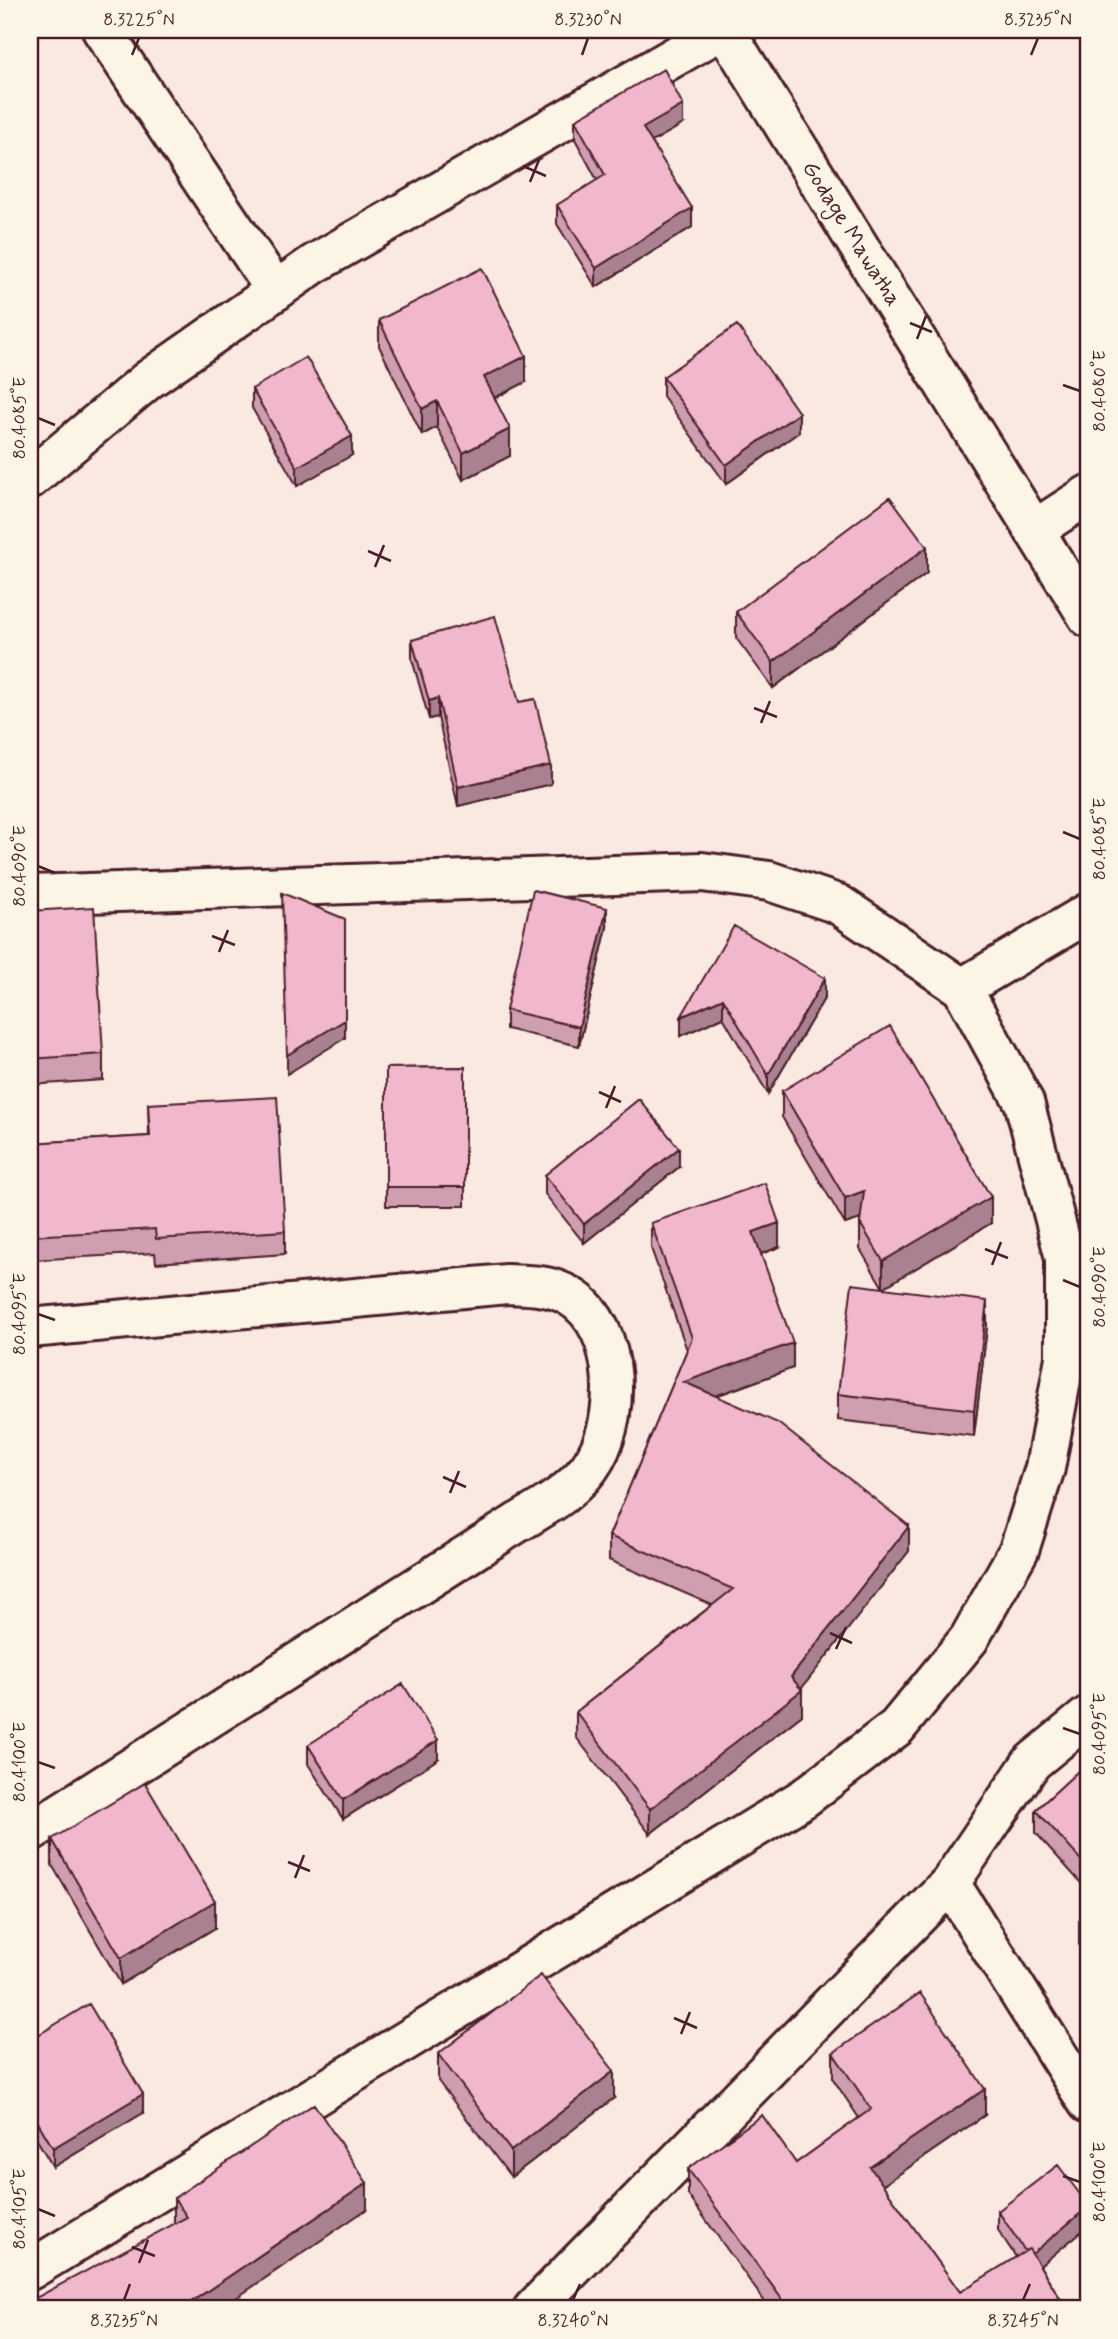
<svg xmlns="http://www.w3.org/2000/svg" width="1118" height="2339" font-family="Mynerve,sans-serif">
<rect width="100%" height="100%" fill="#fae9e0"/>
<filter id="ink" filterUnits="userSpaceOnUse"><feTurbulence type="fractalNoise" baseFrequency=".0143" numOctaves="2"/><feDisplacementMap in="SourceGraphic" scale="14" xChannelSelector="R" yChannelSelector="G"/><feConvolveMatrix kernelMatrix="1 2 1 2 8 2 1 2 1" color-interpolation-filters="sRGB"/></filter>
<g filter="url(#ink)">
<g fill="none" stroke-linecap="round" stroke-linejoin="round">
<defs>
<path id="minor" d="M 102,30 L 276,291
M 30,479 L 148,380 L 314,264 L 721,30
M 1034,530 L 1088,495
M 30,895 L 702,872 L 769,881 L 838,904 L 962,988 L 1024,1102 L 1065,1258 L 1065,1358 L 1045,1468 L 1019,1550 L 969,1639 L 897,1727 L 804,1798 L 30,2270
M 962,988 L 1088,913
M 30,1328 L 507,1284 C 524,1285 542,1284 559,1291 C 620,1314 623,1411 595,1459 C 578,1489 546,1506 517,1523 L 30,1832
M 950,1883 L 1088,2103
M 533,2309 L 950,1883 L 1032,1762 L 1088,1716"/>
<path id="tertiary" d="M 725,30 L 1088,617"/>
</defs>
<!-- minor casing -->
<use href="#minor" stroke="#4a1f2b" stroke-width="44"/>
<!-- tertiary casing -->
<use href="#tertiary" stroke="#4a1f2b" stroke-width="44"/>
<!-- minor -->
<use href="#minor" stroke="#fcf5e5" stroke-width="38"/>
<!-- tertiary -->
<use href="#tertiary" stroke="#fcf5e5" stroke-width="38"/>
</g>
<!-- wall -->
<path fill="#cf9eb0" stroke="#4a1f2b" stroke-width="2" d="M 575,120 L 683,124 L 652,142 L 692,227 L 596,287 L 557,224 L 557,205 L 597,180 L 575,139 Z
M 379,320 L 526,382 L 495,398 L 510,456 L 463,480 L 437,427 L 422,435 L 379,346 Z
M 663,377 L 799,432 L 726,484 L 663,396 Z
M 252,389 L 352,455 L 297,486 L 252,408 Z
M 927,573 L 773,688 L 736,638 L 736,612 Z
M 412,640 L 519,702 L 551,784 L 458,806 L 438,717 L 429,719 L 412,659 Z
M 30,911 L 103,1054 L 103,1080 L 30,1085 Z
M 734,926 L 825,997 L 768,1094 L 723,1017 L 681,1036 Z
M 607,927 L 579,1046 L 506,1029 L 506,1010 Z
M 465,1067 L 465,1206 L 386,1206 L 386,1068 Z
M 782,1091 L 991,1223 L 883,1288 L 987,1327 L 974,1436 L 838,1420 L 838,1394 L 883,1288 L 860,1249 L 860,1219 L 845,1224 L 782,1117 Z
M 148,1104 L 285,1231 L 285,1254 L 156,1263 L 155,1253 L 30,1260 L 30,1143 L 149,1136 Z
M 679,1167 L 584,1243 L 545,1194 L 545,1175 Z
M 651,1223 L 779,1247 L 761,1254 L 793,1368 L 716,1396 L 909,1551 L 801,1689 L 802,1715 L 650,1834 L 576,1737 L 576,1712 L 712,1605 L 609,1560 L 609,1536 L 687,1350 L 651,1248 Z
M 308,1745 L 438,1759 L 343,1819 L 308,1764 Z
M 1088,1762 L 1088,1891 L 1036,1833 L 1036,1810 Z
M 52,1839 L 215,1928 L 121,1984 L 52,1865 Z
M 1088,1914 L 1088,1957 L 1079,1945 L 1079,1921 Z
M 30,2040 L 143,2113 L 53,2167 L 30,2128 Z
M 833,2053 L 985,2115 L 883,2185 L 960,2292 L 1016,2257 L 998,2230 L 998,2211 L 1040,2266 L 1067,2309 L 770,2309 L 688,2195 L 688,2169 L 796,2163 L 859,2118 L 833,2079 Z
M 438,2054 L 614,2098 L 511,2177 L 438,2081 Z
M 174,2198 L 367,2209 L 174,2224 Z"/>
<!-- shaded-wall -->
<path fill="#a98190" stroke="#4a1f2b" stroke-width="2" d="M 683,105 L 683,124 L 643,147 L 643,128 Z
M 692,208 L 692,227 L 596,287 L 596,268 Z
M 526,356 L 526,382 L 484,403 L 484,377 Z
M 437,401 L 437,427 L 422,435 L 422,409 Z
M 799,413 L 799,432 L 726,484 L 726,465 Z
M 510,429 L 510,456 L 463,480 L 463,453 Z
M 352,436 L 352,455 L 297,486 L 297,467 Z
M 927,547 L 927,573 L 773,688 L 773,662 Z
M 438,698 L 438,717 L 429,719 L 429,701 Z
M 551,765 L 551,784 L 458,806 L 458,787 Z
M 607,908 L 607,927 L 579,1046 L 579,1027 Z
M 825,978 L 825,997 L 768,1094 L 768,1075 Z
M 723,998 L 723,1017 L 681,1036 L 681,1017 Z
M 345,1020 L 345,1038 L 287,1074 L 287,1055 Z
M 679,1148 L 679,1167 L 584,1243 L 584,1224 Z
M 864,1191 L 864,1218 L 845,1224 L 845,1198 Z
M 991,1197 L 991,1223 L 883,1288 L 883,1261 Z
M 779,1223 L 779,1247 L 753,1257 L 753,1232 Z
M 987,1301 L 987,1327 L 974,1436 L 974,1410 Z
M 793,1343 L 793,1368 L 684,1407 L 684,1382 Z
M 909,1526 L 909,1551 L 798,1693 L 802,1690 L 802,1715 L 650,1834 L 650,1809 L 791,1677 Z
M 438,1740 L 438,1759 L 343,1819 L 343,1800 Z
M 215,1901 L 215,1928 L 121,1984 L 121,1958 Z
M 614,2071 L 614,2098 L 511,2177 L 511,2151 Z
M 985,2089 L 985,2115 L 870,2194 L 870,2167 Z
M 143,2094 L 143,2113 L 53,2167 L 53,2148 Z
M 367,2183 L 367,2209 L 220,2309 L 191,2309 L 191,2302 Z
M 1088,2207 L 1088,2226 L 1029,2275 L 1029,2256 Z
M 879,2302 L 879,2309 L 869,2309 Z"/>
<!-- building -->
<path fill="#f1b8cd" stroke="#4a1f2b" stroke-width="2" d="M 664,69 L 683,105 L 643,128 L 692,208 L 596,268 L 557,205 L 605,175 L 575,120 Z
M 482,268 L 526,356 L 484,377 L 510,429 L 463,453 L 437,401 L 422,409 L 379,320 Z
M 737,325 L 799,413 L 726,465 L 663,377 Z
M 306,357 L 352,436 L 297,467 L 252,389 Z
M 890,497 L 927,547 L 773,662 L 736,612 Z
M 495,616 L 519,702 L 535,699 L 551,765 L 458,787 L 438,698 L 429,701 L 412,640 Z
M 533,890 L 607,908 L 579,1027 L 506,1010 Z
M 282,893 L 345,919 L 345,1020 L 287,1055 Z
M 94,907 L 103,1054 L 30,1059 L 30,911 Z
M 734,926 L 825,978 L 768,1075 L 723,998 L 681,1017 Z
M 890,1026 L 991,1197 L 883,1261 L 860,1223 L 864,1191 L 845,1198 L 782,1091 Z
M 465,1067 L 465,1187 L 386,1187 L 386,1068 Z
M 277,1097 L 285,1231 L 156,1239 L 155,1229 L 30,1236 L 30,1143 L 150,1136 L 148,1104 Z
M 639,1099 L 679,1148 L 584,1224 L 545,1175 Z
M 765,1183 L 779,1223 L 753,1232 L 793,1343 L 684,1382 L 778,1423 L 909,1526 L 791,1677 L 802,1690 L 650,1809 L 576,1712 L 733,1589 L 609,1536 L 692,1338 L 651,1223 Z
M 852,1284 L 987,1301 L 974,1410 L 838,1394 Z
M 403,1684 L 438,1740 L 343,1800 L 308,1745 Z
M 1088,1762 L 1088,1868 L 1036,1810 Z
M 145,1783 L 215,1901 L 121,1958 L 52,1839 Z
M 1088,1914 L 1088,1933 L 1079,1921 Z
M 541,1975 L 614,2071 L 511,2151 L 438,2054 Z
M 920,1993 L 985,2089 L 870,2167 L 960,2292 L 1029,2249 L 1067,2309 L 884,2309 L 879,2302 L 869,2309 L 789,2309 L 688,2169 L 762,2115 L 796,2163 L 871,2109 L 833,2053 Z
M 89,2004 L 143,2094 L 53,2148 L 30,2109 L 30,2040 Z
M 314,2104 L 367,2183 L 191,2302 L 194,2309 L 30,2309 L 30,2301 L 187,2217 L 174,2198 Z
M 1058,2165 L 1088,2205 L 1088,2207 L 1032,2254 L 1029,2249 L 1025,2251 L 998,2211 Z"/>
</g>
<!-- ticks -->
<path fill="none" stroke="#4a1f2b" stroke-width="2.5" d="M 132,55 L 139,38M 582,55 L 588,38M 1031,55 L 1038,38M 523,166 L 546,176M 530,182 L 539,160M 910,323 L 932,332M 917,339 L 926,316M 1063,385 L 1080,391M 38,418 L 55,425M 368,551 L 391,561M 375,567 L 384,545M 754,708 L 777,717M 761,723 L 770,701M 1063,832 L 1080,839M 38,866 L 55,873M 212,936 L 235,945M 219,952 L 228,930M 599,1092 L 621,1102M 606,1108 L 615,1086M 985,1249 L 1008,1258M 992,1265 L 1001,1242M 1063,1280 L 1080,1287M 38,1314 L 55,1320M 443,1477 L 466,1487M 450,1493 L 459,1471M 830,1633 L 852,1643M 836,1649 L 846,1627M 1063,1728 L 1080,1734M 38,1762 L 55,1768M 288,1862 L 310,1871M 295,1878 L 304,1855M 674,2018 L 697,2028M 681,2034 L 690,2012M 1063,2176 L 1080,2182M 38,2209 L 55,2216M 132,2247 L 155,2256M 139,2263 L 148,2240M 124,2300 L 130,2284M 573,2300 L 580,2284M 1023,2300 L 1030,2284"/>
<g text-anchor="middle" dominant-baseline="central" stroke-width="6" stroke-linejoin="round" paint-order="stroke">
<!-- street labels -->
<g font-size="23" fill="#4a1f2b" stroke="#fcf5e5">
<text transform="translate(851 234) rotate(58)">Godage Mawatha</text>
</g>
</g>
<!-- margin -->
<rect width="1118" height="2339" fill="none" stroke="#fcf5e5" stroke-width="77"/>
<rect x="38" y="38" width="1042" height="2262" fill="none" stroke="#4a1f2b" stroke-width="2.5"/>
<g font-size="18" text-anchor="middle" fill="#4a1f2b">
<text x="139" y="25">8.3225°N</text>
<text x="588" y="25">8.3230°N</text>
<text x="1038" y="25">8.3235°N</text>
<text transform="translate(1099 391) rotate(-90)" y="6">80.4080°E</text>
<text transform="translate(19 418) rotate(-90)" y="6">80.4085°E</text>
<text transform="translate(1099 839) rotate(-90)" y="6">80.4085°E</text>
<text transform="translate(19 866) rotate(-90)" y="6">80.4090°E</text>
<text transform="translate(1099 1287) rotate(-90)" y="6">80.4090°E</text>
<text transform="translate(19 1314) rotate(-90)" y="6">80.4095°E</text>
<text transform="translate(1099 1734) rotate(-90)" y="6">80.4095°E</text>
<text transform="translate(19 1762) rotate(-90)" y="6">80.4100°E</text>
<text transform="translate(1099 2182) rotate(-90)" y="6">80.4100°E</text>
<text transform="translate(19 2209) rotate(-90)" y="6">80.4105°E</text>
<text x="124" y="2326">8.3235°N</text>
<text x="573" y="2326">8.3240°N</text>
<text x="1023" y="2326">8.3245°N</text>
</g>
</svg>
